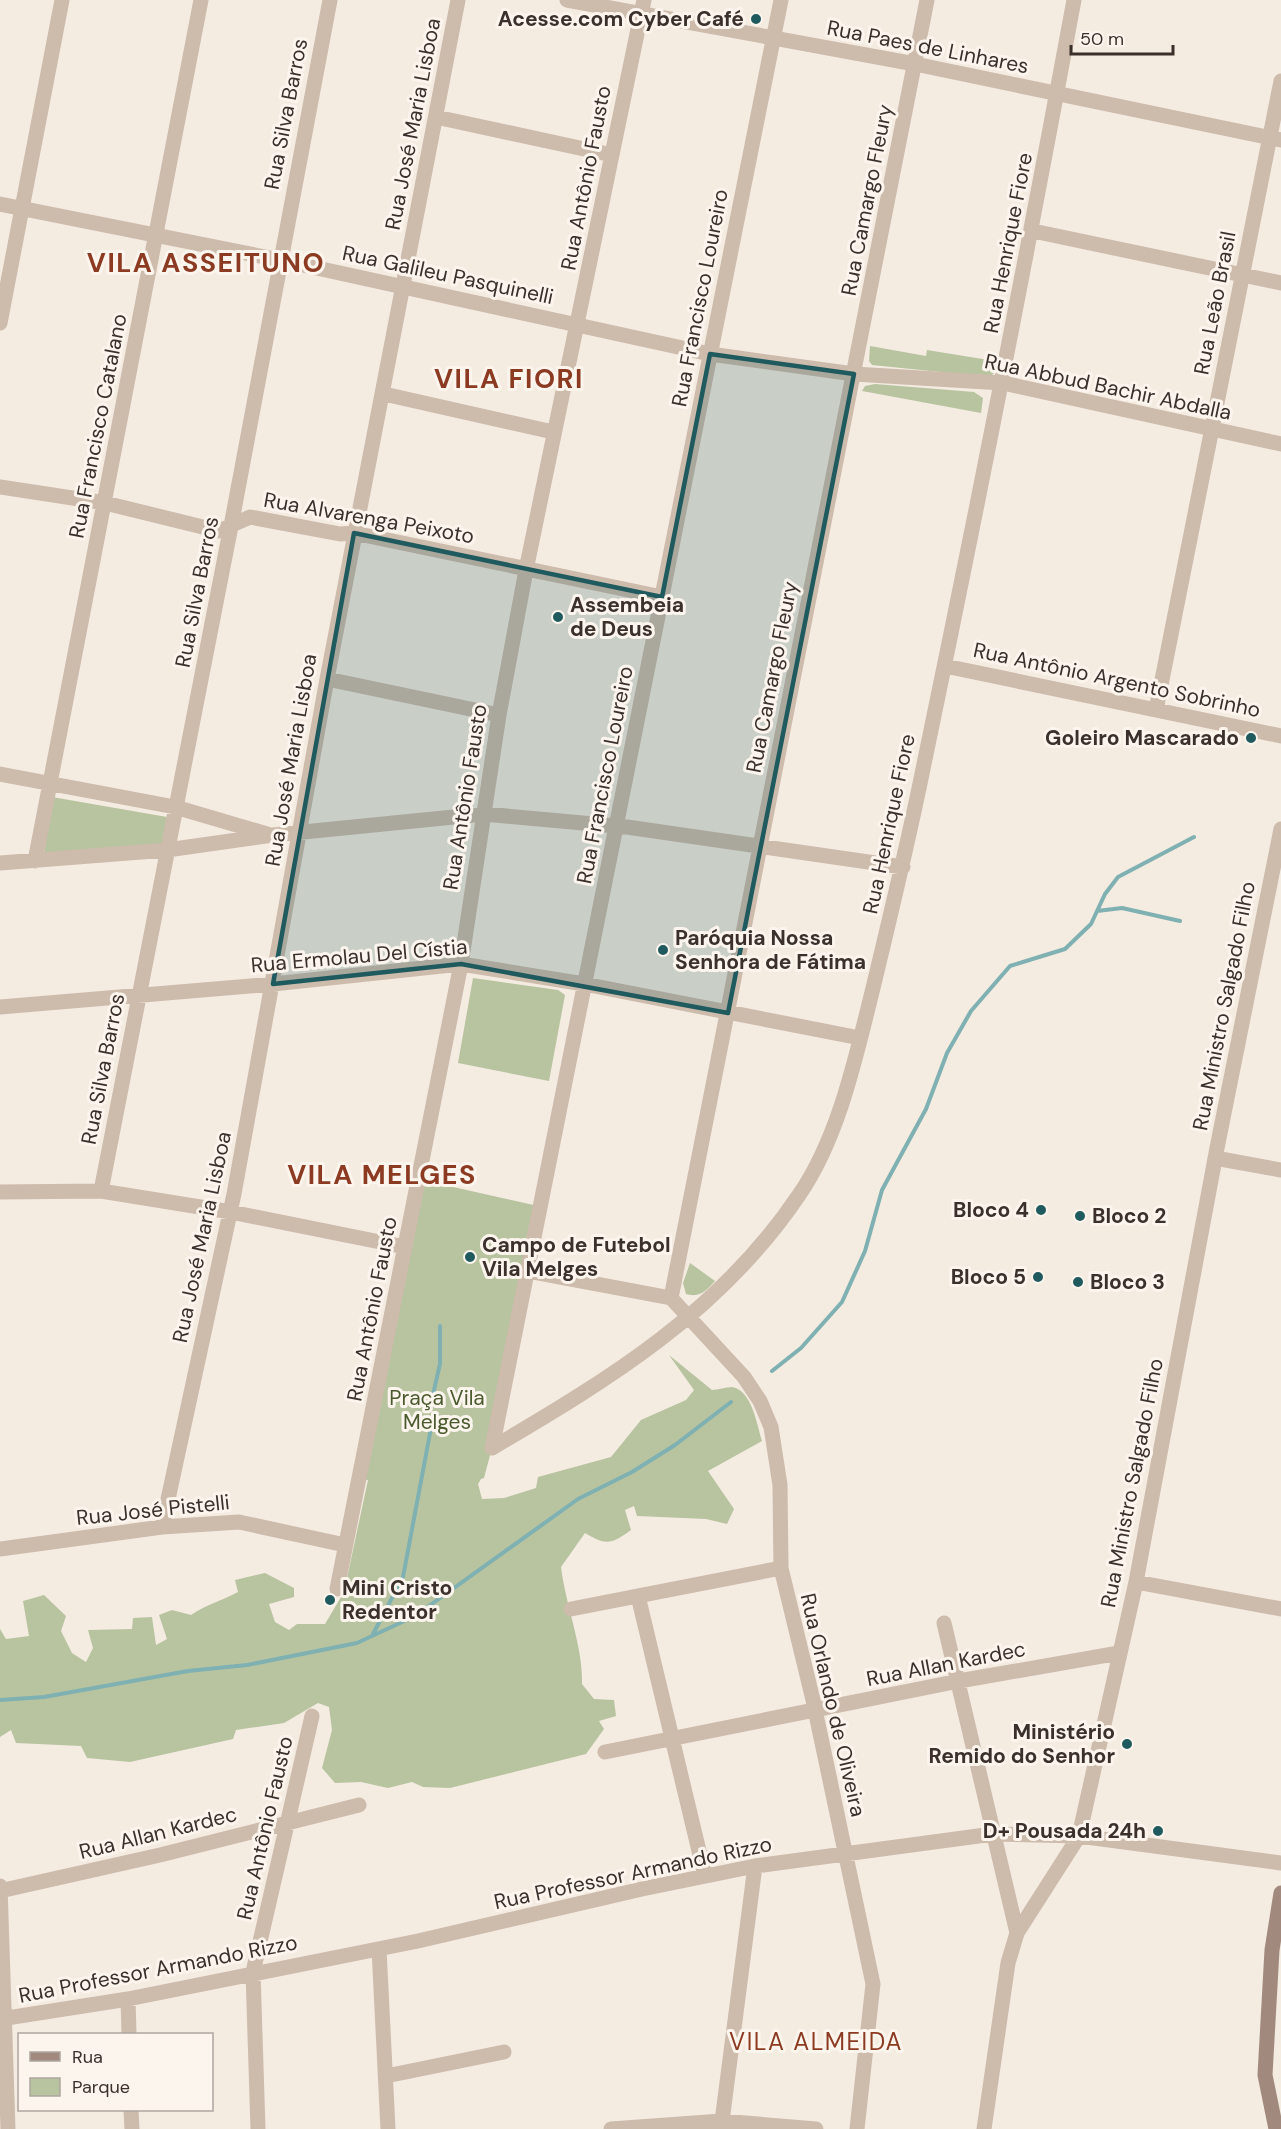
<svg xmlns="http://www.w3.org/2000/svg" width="1281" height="2129" font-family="'DM Sans',sans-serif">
<rect width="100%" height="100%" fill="#f4ebe1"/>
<!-- green -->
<path fill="#b8c4a0" d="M 870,346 L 926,356 L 927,350 L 995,361 L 994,373 L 990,377 L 872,365 L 869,361 Z
M 875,384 L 974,392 L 983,398 L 981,413 L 862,391 L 865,386 Z
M 52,797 L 167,817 L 163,849 L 44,855 Z
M 473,978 L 558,990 L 565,995 L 549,1081 L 458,1063 Z
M 422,1180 L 538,1206 L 493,1444 L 484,1478 L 481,1479 L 478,1484 L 482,1499 L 504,1498 L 536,1488 L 538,1477 L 611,1457 L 641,1420 L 686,1400 L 694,1390 L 669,1355 L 712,1390 C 718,1390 726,1387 732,1387 C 752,1390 757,1425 762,1441 L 708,1471 L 734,1509 L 727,1524 L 706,1519 L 637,1516 L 634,1506 L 625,1510 L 631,1530 C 612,1544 606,1546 585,1533 L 561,1567 C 566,1607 583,1646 582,1684 L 594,1699 L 614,1700 L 616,1716 L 599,1721 L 604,1729 L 586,1754 L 450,1788 L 423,1787 L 412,1782 L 388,1788 L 361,1782 L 335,1783 L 322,1768 L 332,1730 L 329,1707 L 318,1703 L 284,1723 L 236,1730 L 233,1739 L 130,1762 L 87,1758 L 81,1746 L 16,1743 L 11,1730 L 0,1737 L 0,1629 L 6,1639 L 29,1636 L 23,1601 L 44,1595 L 66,1616 L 61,1631 L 72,1653 L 86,1662 L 93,1648 L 88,1630 L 132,1629 L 133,1618 L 152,1617 L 156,1645 L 167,1639 L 159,1615 L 172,1610 L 191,1615 C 207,1604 222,1601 238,1592 L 235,1580 L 265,1573 L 294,1588 L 294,1597 L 269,1604 L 275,1622 L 289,1630 L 297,1624 L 325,1624 L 344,1592 L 368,1480 L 362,1479 Z
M 690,1263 L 715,1281 C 706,1291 700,1298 686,1294 L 683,1283 Z"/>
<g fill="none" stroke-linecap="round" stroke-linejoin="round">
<!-- stream -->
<path stroke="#7fb0b2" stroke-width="4" d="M 1097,911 L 1122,908 L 1180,921
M 772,1371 L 801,1348 L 842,1302 L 865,1251 L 882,1190 L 926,1109 L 947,1053 L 971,1011 L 1010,966 L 1065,949 L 1091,924 L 1105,894 L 1118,877 L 1194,837
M 431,1403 L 440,1364 L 440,1326
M 372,1636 L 403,1577 L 431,1428
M 0,1700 L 44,1697 L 188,1671 L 247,1665 L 357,1643 L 415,1616 L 578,1499 L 632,1472 L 675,1445 L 731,1402"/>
<!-- minor -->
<path stroke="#cdbbac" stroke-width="15" d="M 436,117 L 612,155
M 1033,231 L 1281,283
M 0,323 L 62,0
M 384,394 L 553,432
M 0,487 L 105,503 L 219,531 L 250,517 L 340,534 L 354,533 L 662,597
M 945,666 L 1281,736
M 327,679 L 499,715
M 1156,710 L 1281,81
M 0,774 L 175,807 L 267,834
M 35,861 L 201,0
M 0,863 L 167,850 L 273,835 L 484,814 L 627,827 L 903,867
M 0,1007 L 273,984 L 461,964 L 584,984 L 860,1038
M 1215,1158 L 1281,1170
M 101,1191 L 231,526 L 330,0
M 0,1192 L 101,1191 L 231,1212 L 405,1247
M 527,1271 L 671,1298 L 744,1377 L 760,1401 L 771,1427 L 780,1485 L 781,1568 L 813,1700 L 873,1984 L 857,2129
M 671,1298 L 927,0
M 492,1448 C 611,1378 720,1312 799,1195 C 839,1137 856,1056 873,988 C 891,913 909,839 924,764 C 977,510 1027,255 1074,0
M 492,1448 L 781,0
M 162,1527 L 234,1194 L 327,679 L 458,0
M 0,1549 L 162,1527 L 239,1522 L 345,1545
M 1136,1582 L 1281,1609
M 337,1589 L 461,964 L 499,715 L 526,570 L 644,0
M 638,1596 L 705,1876
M 571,1609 L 781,1568
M 944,1623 L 1017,1933
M 605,1752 L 959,1681 L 1119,1653
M 0,1886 L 8,2129
M 0,1891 L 160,1855 L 359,1805
M 379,1949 L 388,2129
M 128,1999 L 129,2034
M 0,2019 L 128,1999 L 418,1941 L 642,1889 L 755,1866 L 993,1834 L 1079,1836 L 1281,1863
M 386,2076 L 504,2052
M 131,2110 L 132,2129
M 258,2129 L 253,1972 L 312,1716
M 611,2129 L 722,2121 L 816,2129
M 721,2129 L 755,1866
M 984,2129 L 1008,1963 L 1017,1933 L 1079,1836 L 1136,1582 L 1217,1148 L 1281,829"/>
<!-- tertiary -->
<path stroke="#cdbbac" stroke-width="15" d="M 567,0 L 915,64 L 1281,140
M 0,204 L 280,260 L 710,354 L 854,374 L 1003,383 L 1281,444"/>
<!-- secondary -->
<path stroke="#a18a7d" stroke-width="15" d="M 1276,2129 L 1265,2075 L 1272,1950 L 1281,1893"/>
</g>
<!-- marked area -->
<path fill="#1f5a5e" fill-opacity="0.2" stroke="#1f5a5e" stroke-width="4.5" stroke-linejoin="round" d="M 710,354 L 854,374 L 728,1013 L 461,964 L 273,984 L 354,533 L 662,597 Z"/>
<!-- markers -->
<g fill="#1f5a5e" stroke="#fbf5ee" stroke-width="2">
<circle cx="756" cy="19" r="6"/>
<circle cx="558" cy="617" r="6"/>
<circle cx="1251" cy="738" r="6"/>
<circle cx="663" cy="950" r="6"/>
<circle cx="1041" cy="1210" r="6"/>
<circle cx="1080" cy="1216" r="6"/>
<circle cx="470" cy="1257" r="6"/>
<circle cx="1038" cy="1277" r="6"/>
<circle cx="1078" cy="1282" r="6"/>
<circle cx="330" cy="1600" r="6"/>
<circle cx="1127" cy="1744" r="6"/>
<circle cx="1158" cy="1831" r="6"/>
</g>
<g text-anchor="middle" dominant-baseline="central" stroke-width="6" stroke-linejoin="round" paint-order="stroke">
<!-- poi labels -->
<g font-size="21" font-weight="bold" fill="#3b302b" stroke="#fbf5ee" text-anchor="end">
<text x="744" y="19">Acesse.com Cyber Café</text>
<text x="570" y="605" text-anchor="start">Assembeia<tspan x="570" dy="24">de Deus</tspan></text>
<text x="1239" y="738">Goleiro Mascarado</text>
<text x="675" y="938" text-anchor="start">Paróquia Nossa<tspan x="675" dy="24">Senhora de Fátima</tspan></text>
<text x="1029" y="1210">Bloco 4</text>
<text x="1092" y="1216" text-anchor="start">Bloco 2</text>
<text x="482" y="1245" text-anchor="start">Campo de Futebol<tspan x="482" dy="24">Vila Melges</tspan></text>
<text x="1026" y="1277">Bloco 5</text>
<text x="1090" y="1282" text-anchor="start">Bloco 3</text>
<text x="342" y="1588" text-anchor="start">Mini Cristo<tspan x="342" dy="24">Redentor</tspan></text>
<text x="1115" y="1732">Ministério<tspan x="1115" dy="24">Remido do Senhor</tspan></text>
<text x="1146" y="1831">D+ Pousada 24h</text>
</g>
<!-- street labels -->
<g font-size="21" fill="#3b302b" stroke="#fbf5ee">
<text transform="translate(928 47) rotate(11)">Rua Paes de Linhares</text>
<text transform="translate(286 114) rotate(-79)">Rua Silva Barros</text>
<text transform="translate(413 124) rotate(-79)">Rua José Maria Lisboa</text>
<text transform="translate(586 178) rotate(-79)">Rua Antônio Fausto</text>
<text transform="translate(867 200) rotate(-79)">Rua Camargo Fleury</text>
<text transform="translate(1008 243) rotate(-79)">Rua Henrique Fiore</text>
<text transform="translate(448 275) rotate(12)">Rua Galileu Pasquinelli</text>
<text transform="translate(700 298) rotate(-79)">Rua Francisco Loureiro</text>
<text transform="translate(1215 303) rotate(-79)">Rua Leão Brasil</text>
<text transform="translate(1108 387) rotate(12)">Rua Abbud Bachir Abdalla</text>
<text transform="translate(98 426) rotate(-79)">Rua Francisco Catalano</text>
<text transform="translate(369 518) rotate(10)">Rua Alvarenga Peixoto</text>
<text transform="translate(197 592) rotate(-79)">Rua Silva Barros</text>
<text transform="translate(772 677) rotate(-79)">Rua Camargo Fleury</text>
<text transform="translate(1117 680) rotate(12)">Rua Antônio Argento Sobrinho</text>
<text transform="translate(291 760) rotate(-80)">Rua José Maria Lisboa</text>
<text transform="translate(605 775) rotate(-79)">Rua Francisco Loureiro</text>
<text transform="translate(465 797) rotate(-81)">Rua Antônio Fausto</text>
<text transform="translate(889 824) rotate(-78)">Rua Henrique Fiore</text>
<text transform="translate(359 956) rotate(-5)">Rua Ermolau Del Cístia</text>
<text transform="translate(1224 1006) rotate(-79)">Rua Ministro Salgado Filho</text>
<text transform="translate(103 1069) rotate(-79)">Rua Silva Barros</text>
<text transform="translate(202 1237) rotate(-78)">Rua José Maria Lisboa</text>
<text transform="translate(372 1309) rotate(-79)">Rua Antônio Fausto</text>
<text transform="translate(1132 1483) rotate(-79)">Rua Ministro Salgado Filho</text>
<text transform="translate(153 1510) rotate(-6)">Rua José Pistelli</text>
<text transform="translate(946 1664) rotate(-11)">Rua Allan Kardec</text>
<text transform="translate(833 1705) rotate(77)">Rua Orlando de Oliveira</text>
<text transform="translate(265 1828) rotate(-77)">Rua Antônio Fausto</text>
<text transform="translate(158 1833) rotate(-14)">Rua Allan Kardec</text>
<text transform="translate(633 1873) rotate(-12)">Rua Professor Armando Rizzo</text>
<text transform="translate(158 1969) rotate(-11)">Rua Professor Armando Rizzo</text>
</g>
<!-- park labels -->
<g font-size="21" fill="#4a5a2e" stroke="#fbf5ee">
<text x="437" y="1398">Praça Vila<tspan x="437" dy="24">Melges</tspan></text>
</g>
<!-- quarter labels -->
<g font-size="24" letter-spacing="1.5" fill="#8c3b22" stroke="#fbf5ee">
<text x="816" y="2041">VILA ALMEIDA</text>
</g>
<!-- district labels -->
<g font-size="27" font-weight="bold" letter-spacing="1.5" fill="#8c3b22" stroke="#fbf5ee">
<text x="206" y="262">VILA ASSEITUNO</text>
<text x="509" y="378">VILA FIORI</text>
<text x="382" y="1174">VILA MELGES</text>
</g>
</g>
<!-- legend -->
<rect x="18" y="2033" width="195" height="78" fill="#fbf5ee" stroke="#aea6a0" stroke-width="1.5"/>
<rect x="30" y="2052" width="30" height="9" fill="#a18a7d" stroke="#aea6a0" stroke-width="1.5"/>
<text x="72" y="2063" font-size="18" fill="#3b302b">Rua</text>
<rect x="30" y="2078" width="30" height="18" fill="#b8c4a0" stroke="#aea6a0" stroke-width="1.5"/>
<text x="72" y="2093" font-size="18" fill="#3b302b">Parque</text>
<!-- scale -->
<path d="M1071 45v9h102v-9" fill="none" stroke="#3b302b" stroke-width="3"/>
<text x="1080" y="45" font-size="18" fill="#3b302b" stroke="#fbf5ee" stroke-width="4.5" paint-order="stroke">50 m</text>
</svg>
